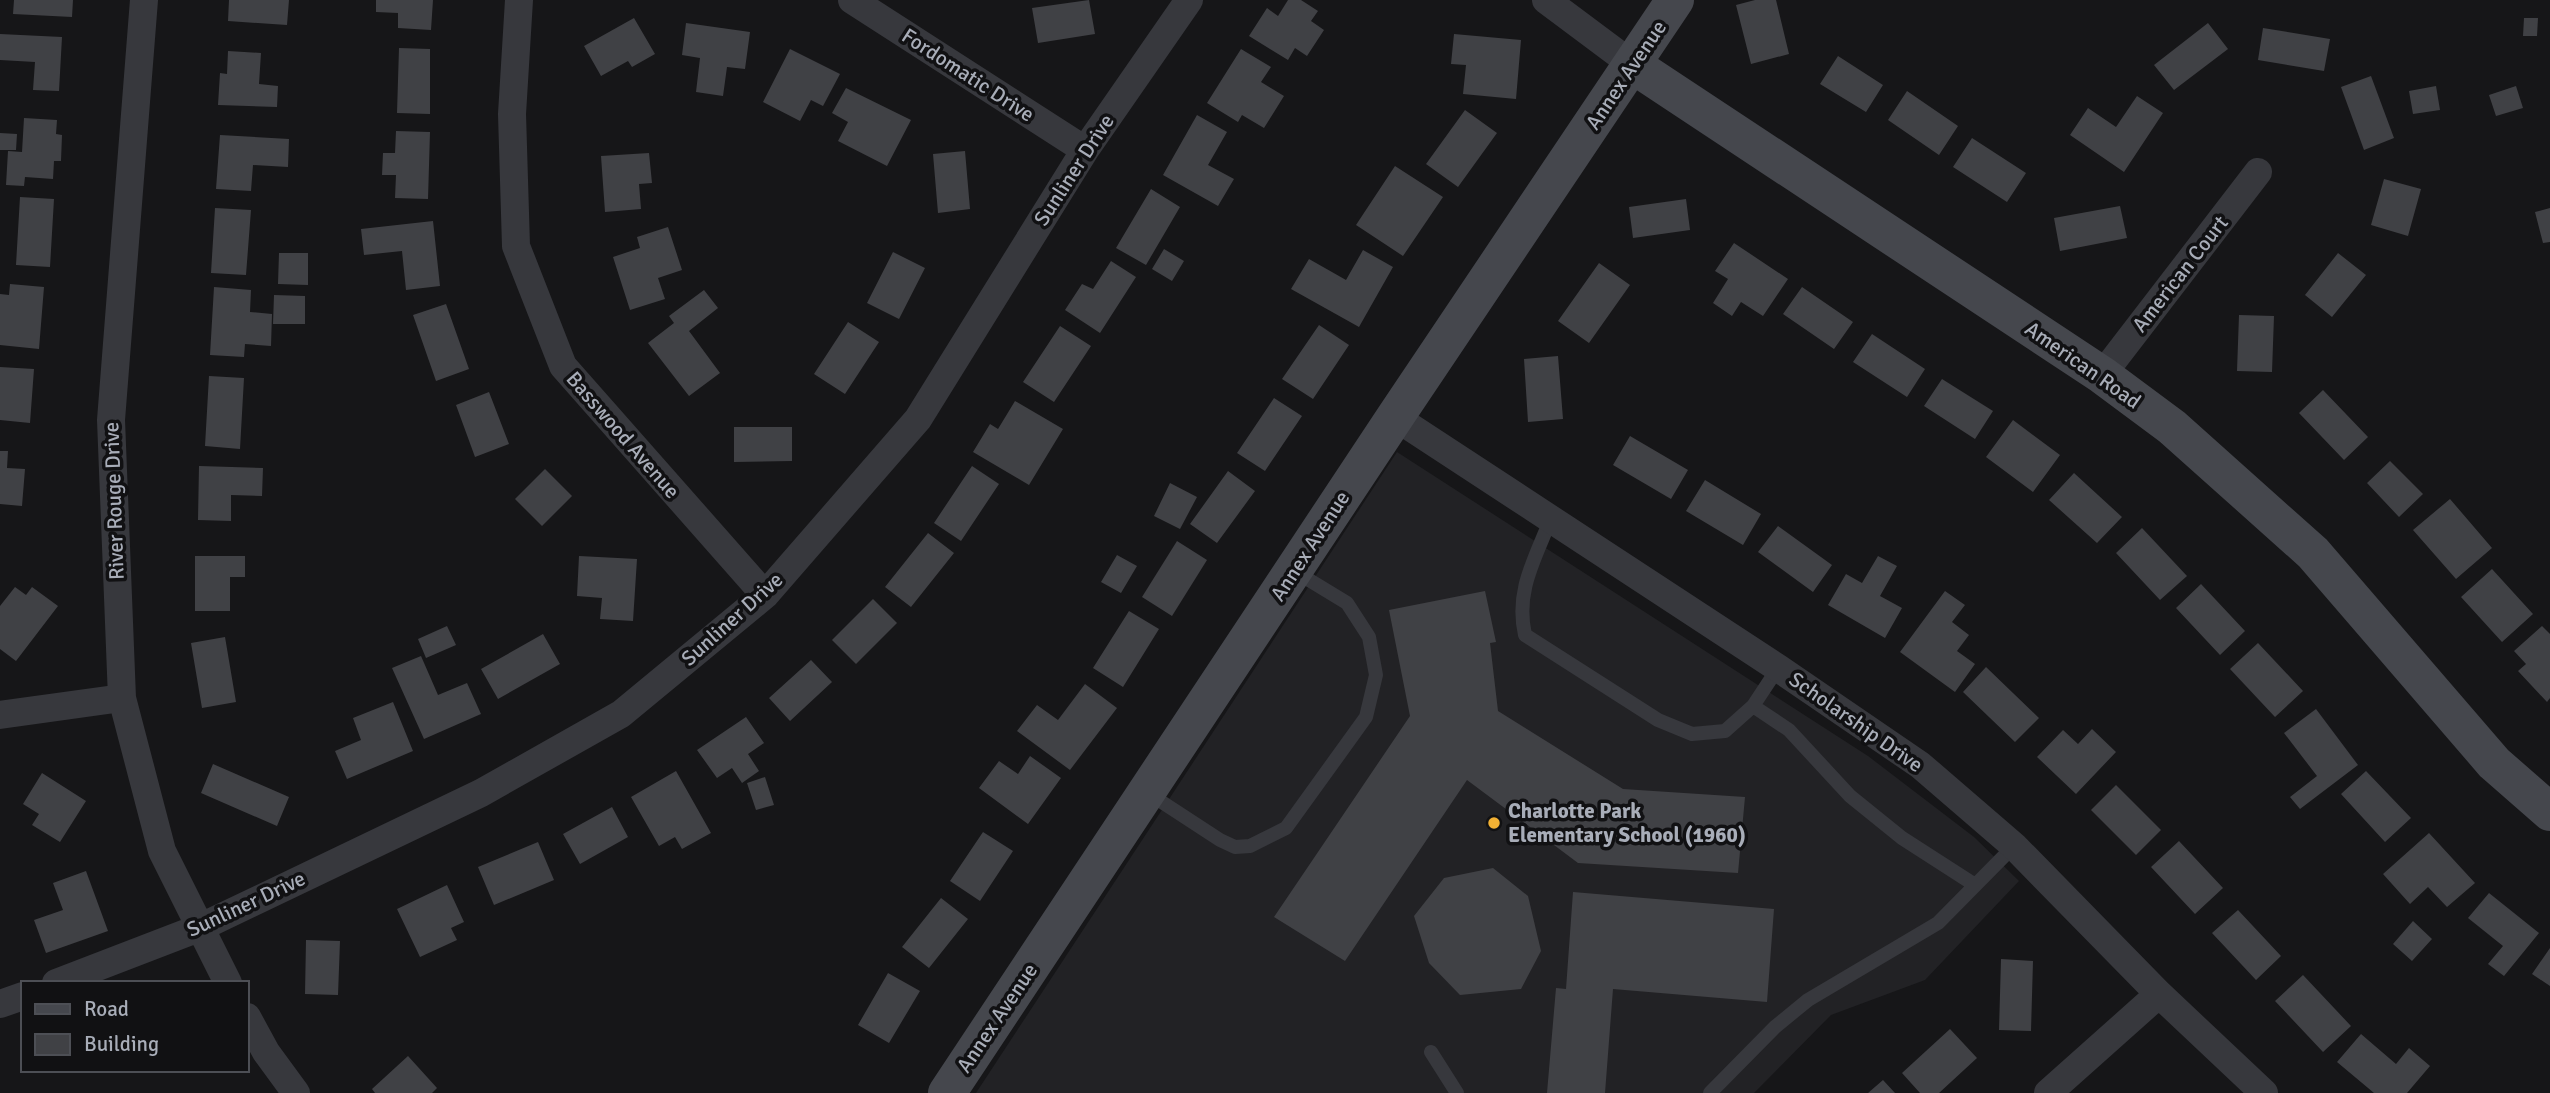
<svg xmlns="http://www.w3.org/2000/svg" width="2550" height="1093" font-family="Signika,sans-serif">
<rect width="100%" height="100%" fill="#161618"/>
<!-- built -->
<path fill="#222225" d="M 1397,452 L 1868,756 L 1974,837 L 2019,881 L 1925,980 L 1831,1015 L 1754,1093 L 976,1093 Z"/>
<!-- building -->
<path fill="#404145" d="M 14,0 L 73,0 L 72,17 L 13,14 Z
M 229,0 L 289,0 L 287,25 L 228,21 Z
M 376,0 L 433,0 L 431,30 L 398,28 L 398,13 L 376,12 Z
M 1089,0 L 1095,34 L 1038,43 L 1032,8 Z
M 1288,0 L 1301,0 L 1318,11 L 1311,21 L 1324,30 L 1307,56 L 1295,48 L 1288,60 L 1249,36 L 1267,8 L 1278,16 Z
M 1755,0 L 1776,0 L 1789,54 L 1751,64 L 1736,5 Z
M 634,18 L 655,54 L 632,67 L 628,61 L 601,76 L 584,46 Z
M 2524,18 L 2538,18 L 2537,36 L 2523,36 Z
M 686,23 L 750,32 L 745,69 L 727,67 L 723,96 L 696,92 L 700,58 L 682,55 Z
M 2208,23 L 2228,49 L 2174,90 L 2154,65 Z
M 2263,28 L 2330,39 L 2324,71 L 2258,60 Z
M 0,34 L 62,37 L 59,91 L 33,90 L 35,62 L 0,60 Z
M 1454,34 L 1521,40 L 1516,99 L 1463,94 L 1466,65 L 1451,64 Z
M 399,48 L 430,49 L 430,114 L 397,113 Z
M 790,49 L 840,74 L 823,106 L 811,100 L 800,121 L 763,102 Z
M 1241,49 L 1271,67 L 1261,82 L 1284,96 L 1264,128 L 1242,115 L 1238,122 L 1207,103 Z
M 228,51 L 261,53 L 259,84 L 278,86 L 277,107 L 218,105 L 220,73 L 227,74 Z
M 1838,56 L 1883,85 L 1866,112 L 1820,84 Z
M 2371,76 L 2394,138 L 2364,150 L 2341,87 Z
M 2436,86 L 2440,110 L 2413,114 L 2409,91 Z
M 2516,86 L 2523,108 L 2496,116 L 2489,95 Z
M 846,88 L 911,120 L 887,166 L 838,141 L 848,122 L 832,113 Z
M 1907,91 L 1958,126 L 1939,155 L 1888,120 Z
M 2137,96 L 2163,113 L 2124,172 L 2070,135 L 2088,108 L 2116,127 Z
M 1465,110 L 1497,133 L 1458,187 L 1426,164 Z
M 1197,115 L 1227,132 L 1208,165 L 1234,179 L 1218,206 L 1163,175 Z
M 24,118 L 57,120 L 56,134 L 62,135 L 61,161 L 54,161 L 53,179 L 25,177 L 24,186 L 6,185 L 8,151 L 22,152 Z
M 396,131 L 430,132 L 428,199 L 395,198 L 396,175 L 382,175 L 383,153 L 395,153 Z
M 0,133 L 17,134 L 16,150 L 0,150 Z
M 220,135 L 289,139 L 288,167 L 253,165 L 251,191 L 216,189 Z
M 1972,138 L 2026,173 L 2007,202 L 1953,167 Z
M 965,151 L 970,209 L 938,213 L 933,154 Z
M 649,153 L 652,183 L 639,184 L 641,209 L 605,212 L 601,156 Z
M 1395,166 L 1443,197 L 1403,256 L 1356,225 Z
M 2384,179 L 2421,189 L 2408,236 L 2371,225 Z
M 1151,189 L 1180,207 L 1146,265 L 1116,248 Z
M 20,197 L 54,199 L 50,267 L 16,265 Z
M 1686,199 L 1690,230 L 1633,238 L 1629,207 Z
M 2120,206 L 2127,238 L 2060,251 L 2054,218 Z
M 215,208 L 251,210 L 246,275 L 211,273 Z
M 2550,208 L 2550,242 L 2543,243 L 2535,212 Z
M 433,221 L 440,286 L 406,290 L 402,251 L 364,255 L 361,229 Z
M 668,227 L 682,270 L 658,278 L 665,299 L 630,310 L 613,257 L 640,248 L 637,237 Z
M 1734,243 L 1788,279 L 1763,316 L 1741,302 L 1732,316 L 1713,303 L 1728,279 L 1715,271 Z
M 1164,249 L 1184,261 L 1172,281 L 1152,269 Z
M 1363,250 L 1393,267 L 1359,327 L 1291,289 L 1309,259 L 1346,280 Z
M 893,252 L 925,268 L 899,319 L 867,303 Z
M 279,253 L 308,253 L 308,285 L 278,284 Z
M 2338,253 L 2366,275 L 2332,317 L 2305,295 Z
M 1111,261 L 1136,277 L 1100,333 L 1065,310 L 1082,284 L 1093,289 Z
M 1599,263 L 1630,285 L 1589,343 L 1558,321 Z
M 10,284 L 44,287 L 39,349 L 0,345 L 0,294 L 9,295 Z
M 214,287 L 251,290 L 250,312 L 272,314 L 271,346 L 245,344 L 244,357 L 210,355 Z
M 1802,287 L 1853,322 L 1834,349 L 1783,314 Z
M 704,290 L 718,308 L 689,331 L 720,373 L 689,396 L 648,343 L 674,323 L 669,316 Z
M 274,295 L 305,296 L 305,324 L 273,324 Z
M 446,304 L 469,369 L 436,381 L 413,315 Z
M 2239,315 L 2274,316 L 2272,372 L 2237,371 Z
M 848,322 L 879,342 L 845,394 L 814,374 Z
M 1319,325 L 1349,345 L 1313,399 L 1282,379 Z
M 1060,326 L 1091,346 L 1054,402 L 1023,382 Z
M 1872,334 L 1925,369 L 1907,397 L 1853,362 Z
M 1558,356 L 1563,419 L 1528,422 L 1524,359 Z
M 0,367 L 34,369 L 30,423 L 0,420 Z
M 209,376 L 244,378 L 240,449 L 205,446 Z
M 1942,379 L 1993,411 L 1975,439 L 1924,406 Z
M 2323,390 L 2368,437 L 2344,460 L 2299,413 Z
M 489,392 L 509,444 L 475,457 L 456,405 Z
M 1274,398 L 1302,416 L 1265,471 L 1237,453 Z
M 1015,401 L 1063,429 L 1029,485 L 973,452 L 990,424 L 998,429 Z
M 2013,420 L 2060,455 L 2033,492 L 1986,457 Z
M 734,427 L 792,427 L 792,461 L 734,462 Z
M 1630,436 L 1688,470 L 1671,499 L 1613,465 Z
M 0,451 L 8,451 L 7,468 L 25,469 L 22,506 L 0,504 Z
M 2390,461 L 2423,494 L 2399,517 L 2367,483 Z
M 199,466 L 263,468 L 262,496 L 231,495 L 231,521 L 198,520 Z
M 972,466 L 999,484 L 961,541 L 934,523 Z
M 545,469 L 572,496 L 542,526 L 515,499 Z
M 1228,471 L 1255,491 L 1217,543 L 1190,524 Z
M 2074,473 L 2122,517 L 2097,543 L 2049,500 Z
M 1705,480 L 1761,514 L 1743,545 L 1686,511 Z
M 1170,483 L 1197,497 L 1180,529 L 1154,516 Z
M 2450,499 L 2492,548 L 2456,579 L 2413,530 Z
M 1778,526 L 1832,565 L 1813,592 L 1758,552 Z
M 2142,528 L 2187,576 L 2160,600 L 2116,553 Z
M 928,533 L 954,553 L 911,607 L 885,587 Z
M 1177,541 L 1207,560 L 1172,616 L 1142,597 Z
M 1117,555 L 1137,566 L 1121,593 L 1101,582 Z
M 195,556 L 245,556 L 245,577 L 230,577 L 230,611 L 195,611 Z
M 579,556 L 637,559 L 633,621 L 600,619 L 602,598 L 577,596 Z
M 1878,556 L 1897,566 L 1880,596 L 1902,608 L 1885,638 L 1828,605 L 1846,574 L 1862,583 Z
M 2492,569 L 2533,614 L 2502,642 L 2461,597 Z
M 2201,584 L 2245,631 L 2220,655 L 2176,608 Z
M 15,587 L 26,595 L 32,587 L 58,606 L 16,661 L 0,649 L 0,606 Z
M 1485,591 L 1496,642 L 1490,643 L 1498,711 L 1623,789 L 1745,797 L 1738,873 L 1578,863 L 1467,780 L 1345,961 L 1274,917 L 1410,716 L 1389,610 Z
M 1945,591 L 1965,605 L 1952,622 L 1969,635 L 1957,651 L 1975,664 L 1955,692 L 1900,652 Z
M 873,599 L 897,623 L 856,664 L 832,640 Z
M 1129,611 L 1159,629 L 1123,687 L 1093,668 Z
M 447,626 L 456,645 L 426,658 L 418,639 Z
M 2542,626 L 2550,634 L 2550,698 L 2547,702 L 2518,671 L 2526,664 L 2514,651 Z
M 543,634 L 560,664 L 498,699 L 481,669 Z
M 225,637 L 236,702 L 202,708 L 191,643 Z
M 2258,643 L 2303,691 L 2275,717 L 2230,669 Z
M 421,656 L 438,695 L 467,683 L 481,714 L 424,739 L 392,668 Z
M 811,660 L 832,682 L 790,721 L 769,698 Z
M 1986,667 L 2039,718 L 2015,742 L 1963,692 Z
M 1085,684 L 1117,708 L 1070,770 L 1017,731 L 1037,705 L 1058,720 Z
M 393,702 L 413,751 L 347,779 L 335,751 L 361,740 L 353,718 Z
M 2316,709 L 2358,765 L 2300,809 L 2290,797 L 2317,776 L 2284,733 Z
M 746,717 L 764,743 L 748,754 L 759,771 L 742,783 L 732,768 L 717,778 L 697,750 Z
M 2092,729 L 2116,752 L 2076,794 L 2037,757 L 2063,730 L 2078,744 Z
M 1030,756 L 1061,778 L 1028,824 L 979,788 L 999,761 L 1018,774 Z
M 213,764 L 289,797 L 277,826 L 201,793 Z
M 676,771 L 711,833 L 682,849 L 675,837 L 659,846 L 631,797 Z
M 2366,771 L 2411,818 L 2385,842 L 2341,794 Z
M 42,773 L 86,801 L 60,842 L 32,825 L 39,814 L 23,804 Z
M 765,777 L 774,805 L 756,810 L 747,783 Z
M 2116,785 L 2161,830 L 2136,855 L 2091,810 Z
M 612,807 L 628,837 L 580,864 L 563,834 Z
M 983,832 L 1013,851 L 980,901 L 950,881 Z
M 2429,833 L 2475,883 L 2447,907 L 2428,887 L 2410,904 L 2383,874 Z
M 2179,841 L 2223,888 L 2195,914 L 2151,867 Z
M 538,842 L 554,880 L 494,905 L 478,867 Z
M 1493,868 L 1528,896 L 1541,951 L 1521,989 L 1460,995 L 1429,963 L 1414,916 L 1444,878 Z
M 86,871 L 108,931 L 46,953 L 34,920 L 63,910 L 53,883 Z
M 447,885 L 464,922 L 451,928 L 457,940 L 420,957 L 397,909 Z
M 1573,892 L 1774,909 L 1767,1002 L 1613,989 L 1605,1093 L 1547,1093 L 1556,988 L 1566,989 Z
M 2489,893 L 2539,933 L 2504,976 L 2488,964 L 2503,946 L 2468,918 Z
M 941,898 L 968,919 L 929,968 L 902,947 Z
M 2238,910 L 2281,956 L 2256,980 L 2212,933 Z
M 2413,921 L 2432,939 L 2412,961 L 2393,944 Z
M 306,940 L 340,941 L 338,995 L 305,994 Z
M 2550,948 L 2550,986 L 2532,974 Z
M 2001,959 L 2033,961 L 2031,1031 L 1999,1030 Z
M 888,973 L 920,991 L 889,1043 L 858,1025 Z
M 2303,975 L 2351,1026 L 2323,1052 L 2275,1001 Z
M 1950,1029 L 1977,1058 L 1939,1093 L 1920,1093 L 1902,1073 Z
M 2361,1034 L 2396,1064 L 2409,1048 L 2430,1066 L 2407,1093 L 2374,1093 L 2337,1062 Z
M 408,1056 L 437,1088 L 432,1093 L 375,1093 L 372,1089 Z
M 1883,1080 L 1895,1093 L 1868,1093 Z"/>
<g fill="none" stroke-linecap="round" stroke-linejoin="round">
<!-- lane -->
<path stroke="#37383d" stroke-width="14" d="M 1551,518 C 1535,559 1515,591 1525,635 L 1658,720 L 1692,734 L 1725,731 L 1753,706 L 1778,668
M 1753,706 L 1789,730 L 1850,796 L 1902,838 L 1975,885
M 1148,793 L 1220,840 L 1235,847 L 1250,846 L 1286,828 L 1366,717 L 1376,675 L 1369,637 L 1347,603 L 1296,572
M 1431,1052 L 1457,1093
M 1710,1093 L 1775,1027 L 1808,1000 L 1938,923 L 2014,846"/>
<!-- street -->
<path stroke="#37383d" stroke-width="28" d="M 144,0 L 111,420 L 122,698 L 162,851 L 228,983
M 519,0 L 512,114 L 516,246 L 563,366 L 765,595
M 852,0 L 1085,150
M 1546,0 L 1633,65
M 2102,375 L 2258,172
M 1395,417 L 1778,668 L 1920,765 L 2014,846 L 2159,994 L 2264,1093
M 0,715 L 122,698
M 56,983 L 199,928 L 481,793 L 621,714 L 765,595 L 918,419 L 1085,150 L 1189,0
M 0,1004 L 23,996
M 247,1017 L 266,1052 L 296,1093
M 2048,1093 L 2159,994"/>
<!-- secondary -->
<path stroke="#45474d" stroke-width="38" d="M 1633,65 L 2102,375 L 2172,427 L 2313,553 L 2494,763 L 2550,812
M 947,1093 L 1395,417 L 1675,0"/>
</g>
<!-- markers -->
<circle fill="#f2b134" stroke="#111113" stroke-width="2.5" cx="1494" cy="823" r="7"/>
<g text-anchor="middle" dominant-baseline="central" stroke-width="7" stroke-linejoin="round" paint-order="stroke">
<!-- street labels -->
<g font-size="21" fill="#a8adb8" stroke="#111113">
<text transform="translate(968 75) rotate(33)">Fordomatic Drive</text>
<text transform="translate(1626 75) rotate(-56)">Annex Avenue</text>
<text transform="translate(1074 170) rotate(-57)">Sunliner Drive</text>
<text transform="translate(2180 274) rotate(-52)">American Court</text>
<text transform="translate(2083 365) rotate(35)">American Road</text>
<text transform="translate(623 435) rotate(49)">Basswood Avenue</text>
<text transform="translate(114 501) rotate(-92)">River Rouge Drive</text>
<text transform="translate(1310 546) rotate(-57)">Annex Avenue</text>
<text transform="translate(732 619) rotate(-42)">Sunliner Drive</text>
<text transform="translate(1856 722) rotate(35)">Scholarship Drive</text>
<text transform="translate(246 904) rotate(-25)">Sunliner Drive</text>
<text transform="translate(997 1018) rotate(-56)">Annex Avenue</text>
</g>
<!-- poi labels -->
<g font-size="21" font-weight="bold" fill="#a8adb8" stroke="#111113" text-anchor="start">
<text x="1508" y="811">Charlotte Park<tspan x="1508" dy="24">Elementary School (1960)</tspan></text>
</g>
</g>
<!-- legend -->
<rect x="21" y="981" width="228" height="91" fill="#111113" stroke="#4d4f55" stroke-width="2"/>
<rect x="35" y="1004" width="35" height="10" fill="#45474d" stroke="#4d4f55" stroke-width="2"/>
<text x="84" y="1016" font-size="21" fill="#a8adb8">Road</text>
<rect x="35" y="1034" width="35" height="21" fill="#404145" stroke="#4d4f55" stroke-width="2"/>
<text x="84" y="1051" font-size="21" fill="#a8adb8">Building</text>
</svg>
